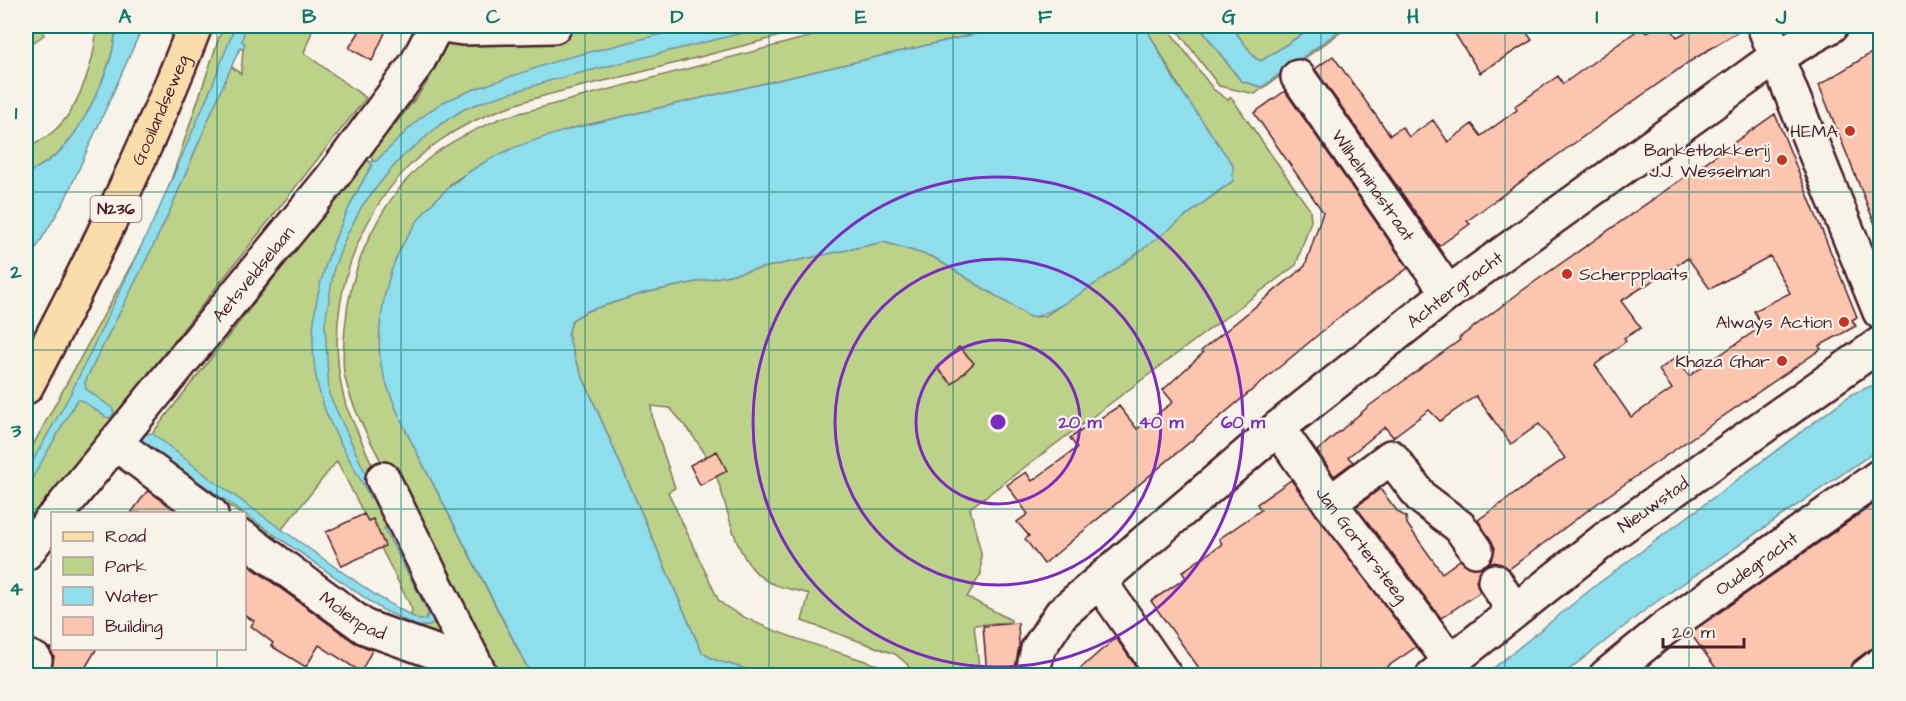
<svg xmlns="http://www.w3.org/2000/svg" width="1906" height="701" font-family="'Architects Daughter',sans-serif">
<rect width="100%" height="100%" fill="#f7f3e8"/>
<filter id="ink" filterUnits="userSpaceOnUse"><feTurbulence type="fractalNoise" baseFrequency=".0167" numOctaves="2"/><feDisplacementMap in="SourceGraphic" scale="12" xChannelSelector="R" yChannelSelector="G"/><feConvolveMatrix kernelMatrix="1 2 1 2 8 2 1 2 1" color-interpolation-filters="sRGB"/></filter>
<g filter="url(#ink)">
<!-- green -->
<path fill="#bcd289" stroke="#83785a" stroke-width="1.5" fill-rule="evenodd" d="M 26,26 L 40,26 L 44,35 L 26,47 Z
M 96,26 L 115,26 C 118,58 85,124 63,148 C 54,159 38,167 26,175 L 26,150 C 36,143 48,137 56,129 C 79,108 97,56 96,26 Z
M 223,26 L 314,26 L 304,53 L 366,98 L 26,528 L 26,458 L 161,210 ZM 240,48 L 243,49 L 241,74 L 231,66 Z
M 612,26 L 819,26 C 756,42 693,59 630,75 C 567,90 494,103 441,140 C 396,170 366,216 349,267 C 335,312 333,360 346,406 L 446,631 L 440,636 L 409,624 L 412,609 L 337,461 L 274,539 L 245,518 L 244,514 L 239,513 L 143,445 L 367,159 L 370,162 L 373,160 L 369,155 C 399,118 434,84 448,38 L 529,36 Z
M 850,26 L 1009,26 L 574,128 C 529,143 489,157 450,184 L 406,431 L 531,675 L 490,676 C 455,608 420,541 387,473 C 372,443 353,412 345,378 C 341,362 344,344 345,328 C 350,264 381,196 433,155 C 454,139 477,129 501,118 Z
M 1145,26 L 1166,26 L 1213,89 L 1228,100 L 1231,97 L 1310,210 L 1311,221 L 1296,265 L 970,508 L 981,553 L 981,574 L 967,597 L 1011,620 L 1011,622 L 974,625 L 980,675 L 912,675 L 907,664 L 895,654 L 802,621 L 809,594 C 796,589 776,588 765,580 C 731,557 729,503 713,468 C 702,446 686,426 670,408 L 651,406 L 653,421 L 675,488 L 668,492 L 719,601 C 751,629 841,652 884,667 L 896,675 C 833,675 758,687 702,653 L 575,359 L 568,335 L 572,320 L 587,311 L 644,293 L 884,242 L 933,257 L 1030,317 L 1045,316 L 1081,292 L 1233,181 Z
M 1174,26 L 1199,26 L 1241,81 L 1261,87 L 1340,30 L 1341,32 L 1255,94 L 1219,86 Z
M 1231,26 L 1315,26 L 1261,61 L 1255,58 Z"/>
<!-- water -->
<path fill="#8fdeec" stroke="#73929f" stroke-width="1.5" d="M 115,26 L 143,26 L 64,202 L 26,265 L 26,175 C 38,167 54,159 63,148 C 85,124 118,58 115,26 Z
M 235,26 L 245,26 L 242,41 L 245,44 L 243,49 L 240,48 C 214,103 192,161 167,217 C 141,273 112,326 85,382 L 86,389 L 112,408 L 114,413 L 110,418 L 106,417 L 81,400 L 77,400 L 26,489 L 26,473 L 71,393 L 159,209 L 212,86 Z
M 694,26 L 771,26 L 552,80 L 488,100 L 464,109 L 441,124 L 401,158 L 387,174 L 362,206 L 345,239 L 334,268 L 325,324 L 329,394 L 375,494 L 370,498 C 355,467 334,437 323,404 C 295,322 330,236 372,165 L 370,162 L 376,161 L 418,120 L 441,103 L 472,90 L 562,59 Z
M 1009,26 L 1145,26 L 1176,83 L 1233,165 L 1233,181 C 1195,206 1066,317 1030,317 L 933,257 L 884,242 L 644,293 L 587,311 L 572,320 L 568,335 L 575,359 L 702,653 L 715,660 L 767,675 L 531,675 C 501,614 469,554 438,493 C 417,453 394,412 382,369 C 377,351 380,323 383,305 C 394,232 443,179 509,150 C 529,141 552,135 574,128 Z
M 1199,26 L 1231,26 L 1255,58 L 1261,61 L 1315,26 L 1341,26 L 1340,30 L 1262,87 L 1241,81 Z
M 1871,386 L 1880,386 L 1880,448 L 1649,607 L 1562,675 L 1485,675 L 1595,586 L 1852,394 Z
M 152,433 L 215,482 L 335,567 L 380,598 L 419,620 L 426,620 L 428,612 L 384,528 L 390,525 L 436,619 L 430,626 L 417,626 L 381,609 L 146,445 L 142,446 L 141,440 L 146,434 Z"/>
<!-- building -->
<path fill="#fcc5af" stroke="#4a1f2b" stroke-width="1.5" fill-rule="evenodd" d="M 363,26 L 388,26 L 372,61 L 349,48 Z
M 1450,26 L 1522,26 L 1532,40 L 1480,73 Z
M 1657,26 L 1669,26 L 1677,37 L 1697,26 L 1746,27 L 1689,62 L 1566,149 L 1467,221 L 1470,224 L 1439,246 L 1315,69 L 1333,56 L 1390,135 L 1402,127 L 1409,137 L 1433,120 L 1448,142 L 1472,124 L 1481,136 L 1517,110 L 1515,106 L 1558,76 L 1563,84 L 1642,27 L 1646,33 Z
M 1881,47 L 1881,234 L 1879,234 L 1819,85 Z
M 1285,91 L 1408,268 L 1337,319 L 1044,564 L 1025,539 L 1029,536 L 1017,522 L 1028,514 L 1007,485 L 1026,472 L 1032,481 L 1077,448 L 1070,438 L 1119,406 L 1137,429 L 1173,402 L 1163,390 L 1203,353 L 1201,351 L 1305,266 L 1323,212 L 1254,113 Z
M 1775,114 L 1857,317 L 1852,320 L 1856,326 L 1819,346 L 1821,349 L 1606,497 L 1509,569 L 1495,562 L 1488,564 L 1493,557 L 1495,548 L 1478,520 L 1565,458 L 1539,424 L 1511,444 L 1476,396 L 1440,421 L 1429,410 L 1393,437 L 1385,427 L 1348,457 L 1353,462 L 1334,476 L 1317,451 L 1369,406 L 1460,340 L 1459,338 L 1523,290 ZM 1770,256 L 1790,293 L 1754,311 L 1762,326 L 1689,376 L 1675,358 L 1659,370 L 1672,389 L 1631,417 L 1595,365 L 1626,341 L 1624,338 L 1641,328 L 1621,301 L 1688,258 L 1710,289 Z
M 959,347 L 974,363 L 952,384 L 937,368 Z
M 717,451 L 727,471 L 700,485 L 690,465 Z
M 1291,480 L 1416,647 L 1375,675 L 1204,675 L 1151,601 L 1186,578 L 1182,572 L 1222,544 L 1219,539 L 1261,510 L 1257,504 Z
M 1380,489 L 1398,512 L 1406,517 L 1407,524 L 1442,573 L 1460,560 L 1469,567 L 1484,567 L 1476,581 L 1480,592 L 1441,618 L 1356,507 Z
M 148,490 L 179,513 L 131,513 Z
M 1881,499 L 1881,647 L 1869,650 L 1854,661 L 1848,675 L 1721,675 L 1690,633 Z
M 364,514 L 368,521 L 373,519 L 385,546 L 342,566 L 326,532 Z
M 244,562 L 354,642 L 372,650 L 361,672 L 319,645 L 306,667 L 271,646 L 273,643 L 251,626 L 254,621 L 244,615 Z
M 1018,623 L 1019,646 L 1014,675 L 987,675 L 983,626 Z
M 1116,638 L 1142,675 L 1073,675 L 1098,653 Z
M 50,648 L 97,648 L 81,675 L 45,675 L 52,667 L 54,657 Z"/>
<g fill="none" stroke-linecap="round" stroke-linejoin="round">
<defs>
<g id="minor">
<path d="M 449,26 L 463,28 L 554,26"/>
<path d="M 1764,26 L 1880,312"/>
<path id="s1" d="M 1298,77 L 1448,293"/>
<path id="s2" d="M 1278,428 L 1330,503 L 1450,661"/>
<path d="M 115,443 L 211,514"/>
<path d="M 383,479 L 481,676"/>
<path d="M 1330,503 L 1391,457 L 1422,498 L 1460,527 L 1476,550"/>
<path id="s3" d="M 57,514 L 330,180 L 417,63 L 436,26"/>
<path id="s4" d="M 244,538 L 365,627 L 475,666"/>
<path d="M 26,553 L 52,519"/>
<path d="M 1495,581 L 1514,611"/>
<path d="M 1100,582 L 1165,676"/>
<path d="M 26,656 L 35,660"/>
<path id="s5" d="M 1032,676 L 1038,649 L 1061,614 L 1278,428 L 1448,293 L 1776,57 L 1831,26"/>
<path id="s6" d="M 1433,676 L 1613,533 L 1880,344"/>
<path id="s7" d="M 1606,676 L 1664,629 L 1880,476"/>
<path d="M 1866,676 L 1880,665"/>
</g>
<g id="major">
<path id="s8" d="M 26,387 C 88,269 147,150 195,26"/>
</g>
</defs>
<!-- minor casing -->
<use href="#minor" stroke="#4a1f2b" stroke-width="38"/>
<!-- major casing -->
<use href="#major" stroke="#4a1f2b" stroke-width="38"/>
<!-- minor -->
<use href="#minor" stroke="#f7f3e8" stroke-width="33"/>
<!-- major -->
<use href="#major" stroke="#faddab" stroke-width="33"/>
</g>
</g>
<!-- grid -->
<path fill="none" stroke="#0f766e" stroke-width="1.5" stroke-opacity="0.55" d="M 217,26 L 217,514M 401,26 L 401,676M 585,26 L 585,676M 769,26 L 769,676M 953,26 L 953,676M 1137,26 L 1137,676M 1321,26 L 1321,676M 1505,26 L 1505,676M 1689,26 L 1689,676M 26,192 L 1880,192M 26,350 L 1880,350M 26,509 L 1880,509M 217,648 L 217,676"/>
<!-- distance rings -->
<g fill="none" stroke="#7b2cbf" stroke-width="3">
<circle cx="998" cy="422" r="82"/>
<circle cx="998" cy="422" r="163"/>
<circle cx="998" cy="422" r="245"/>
</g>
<!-- markers -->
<g fill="#c8321e" stroke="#f7f3e8" stroke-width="2">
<circle cx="1850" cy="131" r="6"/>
<circle cx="1782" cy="160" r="6"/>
<circle cx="1567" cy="274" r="6"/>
<circle cx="1844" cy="322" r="6"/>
<circle cx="1782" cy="361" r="6"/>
</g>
<g text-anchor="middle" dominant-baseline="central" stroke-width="4.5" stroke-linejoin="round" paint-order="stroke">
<!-- shield labels -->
<rect fill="#f7f3e8" stroke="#7e5f64" stroke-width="1.5" x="90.5" y="196" width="51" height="26" rx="4.5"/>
<g font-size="16" font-weight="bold" fill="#4a1f2b">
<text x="116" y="209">N236</text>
</g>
<!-- street labels -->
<g font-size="18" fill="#4a1f2b" stroke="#f7f3e8">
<text stroke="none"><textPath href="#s8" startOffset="308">Gooilandseweg</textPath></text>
<text stroke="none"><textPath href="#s1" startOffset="132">Wilhelminastraat</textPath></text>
<text stroke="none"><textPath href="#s3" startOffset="310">Aetsveldselaan</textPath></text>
<text stroke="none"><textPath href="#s5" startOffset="580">Achtergracht</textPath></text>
<text stroke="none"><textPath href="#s6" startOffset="279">Nieuwstad</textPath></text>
<text stroke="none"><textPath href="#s2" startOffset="144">Jan Gortersteeg</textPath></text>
<text stroke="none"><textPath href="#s7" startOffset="188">Oudegracht</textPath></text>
<text stroke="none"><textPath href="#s4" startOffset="134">Molenpad</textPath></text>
</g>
<!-- poi labels -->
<g font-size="18" fill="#4a1f2b" stroke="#f7f3e8" text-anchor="end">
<text x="1838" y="131">HEMA</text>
<text x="1770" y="150">Banketbakkerij<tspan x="1770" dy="21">J.J. Wesselman</tspan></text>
<text x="1579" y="274" text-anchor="start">Scherpplaats</text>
<text x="1832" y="322">Always Action</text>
<text x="1770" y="361">Khaza Ghar</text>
</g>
</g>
<circle cx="998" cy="422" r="9" fill="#7b2cbf" stroke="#f7f3e8" stroke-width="3"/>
<g font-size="18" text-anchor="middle" font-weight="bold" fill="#7b2cbf" stroke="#f7f3e8" stroke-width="4.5" stroke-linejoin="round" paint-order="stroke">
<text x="1080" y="428">20 m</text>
<text x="1161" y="428">40 m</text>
<text x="1243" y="428">60 m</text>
</g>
<!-- margin -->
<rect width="1906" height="701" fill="none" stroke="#f7f3e8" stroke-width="66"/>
<!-- legend -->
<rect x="51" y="512" width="195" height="138" fill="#f7f3e8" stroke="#b29e9c" stroke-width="1.5"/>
<rect x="63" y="532" width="30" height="9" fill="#faddab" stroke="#b29e9c" stroke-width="1.5"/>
<text x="105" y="542" font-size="18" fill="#4a1f2b">Road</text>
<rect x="63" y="557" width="30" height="18" fill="#bcd289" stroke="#b29e9c" stroke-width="1.5"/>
<text x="105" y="572" font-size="18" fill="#4a1f2b">Park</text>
<rect x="63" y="587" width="30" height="18" fill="#8fdeec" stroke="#b29e9c" stroke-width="1.5"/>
<text x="105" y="602" font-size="18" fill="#4a1f2b">Water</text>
<rect x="63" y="617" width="30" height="18" fill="#fcc5af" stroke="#b29e9c" stroke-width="1.5"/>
<text x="105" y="632" font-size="18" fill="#4a1f2b">Building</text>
<!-- scale -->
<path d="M1663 638v9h81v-9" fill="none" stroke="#4a1f2b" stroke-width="3"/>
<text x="1672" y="638" font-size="18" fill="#4a1f2b" stroke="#f7f3e8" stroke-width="4.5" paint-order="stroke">20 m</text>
<rect x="33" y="33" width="1840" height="635" fill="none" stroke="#0f766e" stroke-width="2"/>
<g font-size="20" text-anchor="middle" font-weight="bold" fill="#0f766e">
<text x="125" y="23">A</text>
<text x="309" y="23">B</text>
<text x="493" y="23">C</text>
<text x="677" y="23">D</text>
<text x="861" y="23">E</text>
<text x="1045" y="23">F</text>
<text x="1229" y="23">G</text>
<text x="1413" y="23">H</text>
<text x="1597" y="23">I</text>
<text x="1781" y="23">J</text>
<text x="16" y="119">1</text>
<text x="16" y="278">2</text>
<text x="16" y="437">3</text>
<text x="16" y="595">4</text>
</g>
</svg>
